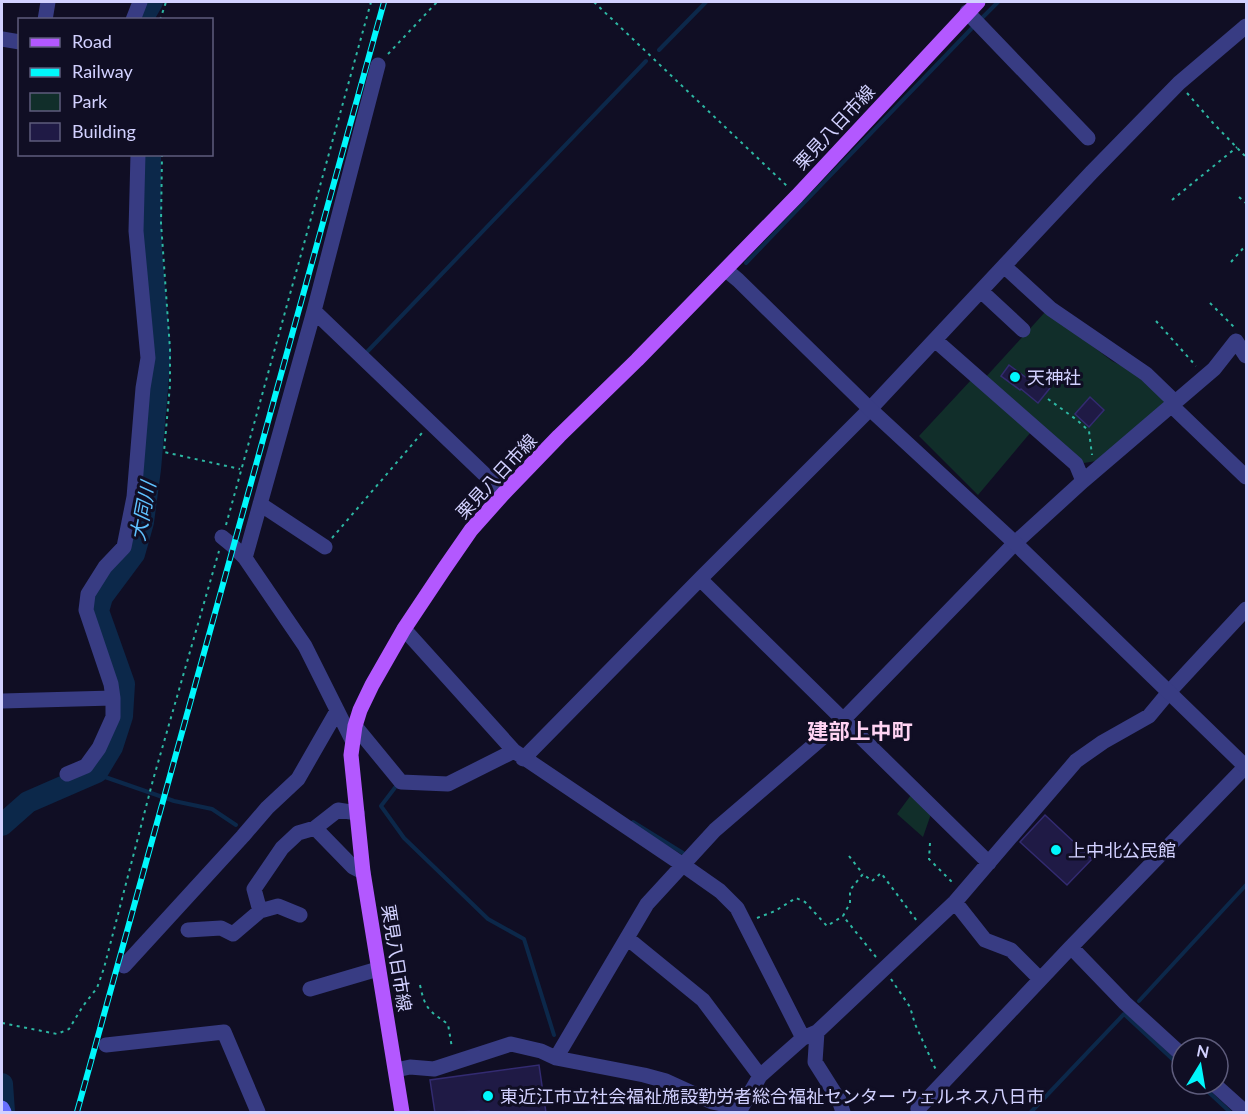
<svg xmlns="http://www.w3.org/2000/svg" width="1248" height="1114" font-family="Lato,'Noto Sans JP',sans-serif">
<rect width="100%" height="100%" fill="#100e24"/>
<!-- green -->
<path fill="#112e2a" d="M 1046,311 L 1112,361 L 1142,376 L 1169,403 L 1102,460 L 1084,463 L 1072,455 L 984,379 Z
M 972,379 L 1031,432 L 978,495 L 919,436 Z
M 911,795 L 931,814 L 923,837 L 897,814 Z"/>
<g fill="none" stroke-linecap="round" stroke-linejoin="round">
<!-- stream -->
<path stroke="#0c284a" stroke-width="4" d="M 980,20 L 998,2
M 659,50 L 706,2
M 746,263 L 974,26
M 365,354 L 646,61
M 97,772 L 105,777 L 174,801 L 212,809 L 236,825
M 397,785 L 381,806 L 404,838 L 488,919 L 524,939 L 554,1035
M 633,822 L 683,853
M 1139,1001 L 1246,885
M 1200,1084 L 1230,1112
M 1031,1112 L 1124,1014 L 1182,1068"/>
<!-- river -->
<path stroke="#0c284a" stroke-width="22" d="M 145,20 L 145,14 L 152,2
M 2,825 L 28,802 L 97,772 L 112,747 L 122,716 L 124,684 L 98,611 L 102,597 L 134,554 L 143,522 L 150,469 L 160,354 L 151,249 L 150,154
M 2,1084 L 4,1112"/>
</g>
<!-- building -->
<path fill="#1f1a45" stroke="#332b71" stroke-width="1.5" d="M 1009,365 L 1032,382 L 1036,377 L 1050,388 L 1038,403 L 1021,389 L 1020,390 L 1001,376 Z
M 1090,397 L 1104,410 L 1089,427 L 1075,414 Z
M 1045,815 L 1092,859 L 1067,885 L 1020,842 Z
M 539,1065 L 546,1113 L 480,1113 L 479,1111 L 435,1113 L 430,1080 Z"/>
<g fill="none" stroke-linecap="round" stroke-linejoin="round">
<!-- path -->
<path stroke="#2db7a3" stroke-width="2" stroke-dasharray="3 4.5" stroke-linecap="butt" d="M 594,2 L 787,186
M 160,20 L 166,2
M 388,54 L 437,2
M 1187,93 L 1213,123 L 1246,157
M 162,154 L 161,223 L 170,349 L 170,385 L 164,452 L 240,469
M 1239,197 L 1246,203
M 1172,200 L 1237,147
M 1231,262 L 1246,245
M 1210,303 L 1236,329
M 1156,321 L 1196,366
M 1048,399 L 1077,420 L 1089,431 L 1092,455
M 226,525 L 371,2
M 332,538 L 422,433
M 930,843 L 929,859 L 954,884
M 849,856 L 863,874
M 757,918 L 775,911 L 796,898 L 805,902 L 827,926 L 843,916
M 876,957 L 843,916 L 850,903 L 850,890 L 863,874 L 872,881 L 881,873 L 917,921
M 891,979 L 910,1007 L 915,1024 L 936,1070
M 420,985 C 425,1009 429,1011 448,1024 L 452,1048
M 2,1023 L 57,1034 L 69,1029 L 83,1006 L 97,988 L 104,968 L 153,780 L 219,551"/>
<!-- minor -->
<path stroke="#383c83" stroke-width="15" d="M 967,12 L 1088,138
M 45,20 L 48,2
M 133,20 L 140,2
M 2,39 L 20,42
M 1004,266 L 1051,309 L 1146,374 L 1176,403
M 981,291 L 1023,330
M 314,311 L 504,493
M 935,340 L 1076,464 L 1083,481
M 1172,406 L 1246,477
M 260,504 L 325,547
M 222,537 L 233,546 L 245,558
M 700,579 L 989,863
M 404,629 L 514,751 L 683,865 L 720,891 L 737,908 L 803,1038
M 2,701 L 113,698 L 111,684 L 86,610 L 88,594 L 105,567 L 124,547 L 134,497 L 143,388 L 148,358 L 136,231 L 138,154
M 355,726 L 401,782 L 448,784 L 514,751
M 352,740 L 305,646 L 245,558 L 314,311 L 378,65
M 523,759 L 700,579 L 870,409 L 1091,173 L 1179,83 L 1246,26
M 67,774 L 86,766 L 99,748 L 113,717 L 113,698
M 315,828 L 353,867 L 363,872
M 955,902 L 985,940 L 1011,950 L 1040,979
M 260,911 L 278,906 L 300,915
M 188,930 L 221,928 L 233,934 L 260,911 L 254,889 L 282,848 L 298,833 L 315,828 L 338,810 L 357,813
M 627,938 L 703,1000 L 760,1076
M 124,966 L 243,836 L 267,808 L 298,779 L 337,711
M 310,989 L 378,969
M 817,1032 L 815,1062 L 839,1100 L 843,1112
M 106,1045 L 224,1032 L 258,1112
M 1182,1055 L 1125,1003 L 1071,947 L 1246,766
M 556,1058 L 647,904 L 715,830 L 843,720 L 1015,543 L 1083,481 L 1214,369 L 1236,341 L 1246,356
M 396,1070 L 410,1067 L 434,1069 L 511,1044 L 541,1051 L 556,1058 L 644,1075 L 666,1081 L 712,1102 L 741,1108
M 1214,1084 L 1245,1112
M 739,1112 L 760,1076 L 803,1038 L 817,1032 L 955,902 L 1076,761 L 1103,742 L 1149,716 L 1169,692 L 1246,609
M 920,1112 L 918,1109 L 1071,947"/>
<!-- tertiary -->
<path stroke="#383c83" stroke-width="15" d="M 726,270 L 738,280 L 870,409 L 1015,543 L 1246,767"/>
<!-- secondary -->
<path stroke="#6870ff" stroke-width="15" d="M 2,1108 L 4,1112"/>
<!-- primary -->
<path stroke="#b358ff" stroke-width="15" d="M 402,1112 L 363,872 L 351,755 L 355,726 L 360,710 L 372,685 L 404,629 L 444,569 L 471,530 L 504,493 L 559,436 L 637,360 L 797,196 L 978,2"/>
<defs>
<path id="rail" d="M 77,1112 L 384,2"/>
</defs>
<!-- rail casing -->
<use href="#rail" stroke="#00f7fc" stroke-width="6"/>
<!-- rail -->
<use href="#rail" stroke="#100e24" stroke-width="4" stroke-dasharray="11" stroke-linecap="butt"/>
</g>
<!-- markers -->
<g fill="#00f7fc" stroke="#100e24" stroke-width="2">
<circle cx="1015" cy="377" r="6"/>
<circle cx="1056" cy="850" r="6"/>
<circle cx="488" cy="1096" r="6"/>
</g>
<g text-anchor="middle" dominant-baseline="central" stroke-width="6" stroke-linejoin="round" paint-order="stroke">
<!-- street labels -->
<g font-size="18" fill="#d2d1ff" stroke="#100e24">
<text transform="translate(834 127) rotate(-47)">栗見八日市線</text>
<text transform="translate(496 476) rotate(-47)">栗見八日市線</text>
<text transform="translate(397 958) rotate(81)">栗見八日市線</text>
</g>
<!-- poi labels -->
<g font-size="18" fill="#d2d1ff" stroke="#100e24" text-anchor="start">
<text x="1027" y="377">天神社</text>
<text x="1068" y="850">上中北公民館</text>
<text x="500" y="1096">東近江市立社会福祉施設勤労者総合福祉センター ウェルネス八日市</text>
</g>
<!-- water labels -->
<g font-size="20" font-style="italic" fill="#5fc2ff" stroke="#100e24">
<text transform="translate(142 511) rotate(-79)">大同川</text>
</g>
<!-- quarter labels -->
<g font-size="21" font-weight="bold" fill="#ffd3f3" stroke="#100e24">
<text x="860" y="730">建部上中町</text>
</g>
</g>
<!-- border -->
<rect width="1248" height="1114" fill="none" stroke="#d2d1ff" stroke-width="6"/>
<!-- legend -->
<rect x="18" y="18" width="195" height="138" fill="#100e24" stroke="#5e5c7c" stroke-width="1.5"/>
<rect x="30" y="38" width="30" height="9" fill="#b358ff" stroke="#5e5c7c" stroke-width="1.5"/>
<text x="72" y="48" font-size="18" fill="#d2d1ff">Road</text>
<rect x="30" y="68" width="30" height="9" fill="#00f7fc" stroke="#5e5c7c" stroke-width="1.5"/>
<text x="72" y="78" font-size="18" fill="#d2d1ff">Railway</text>
<rect x="30" y="93" width="30" height="18" fill="#112e2a" stroke="#5e5c7c" stroke-width="1.5"/>
<text x="72" y="108" font-size="18" fill="#d2d1ff">Park</text>
<rect x="30" y="123" width="30" height="18" fill="#1f1a45" stroke="#5e5c7c" stroke-width="1.5"/>
<text x="72" y="138" font-size="18" fill="#d2d1ff">Building</text>
<!-- north arrow -->
<g transform="translate(1200 1066) rotate(11)"><circle r="28" fill="#100e24" stroke="#5e5c7c" stroke-width="1.5"/>
<path d="M0-4.5L10 22L0 15L-10 22Z" fill="#00f7fc"/>
<text y="-9" font-size="16" font-weight="bold" text-anchor="middle" fill="#d2d1ff">N</text>
</g>
</svg>
